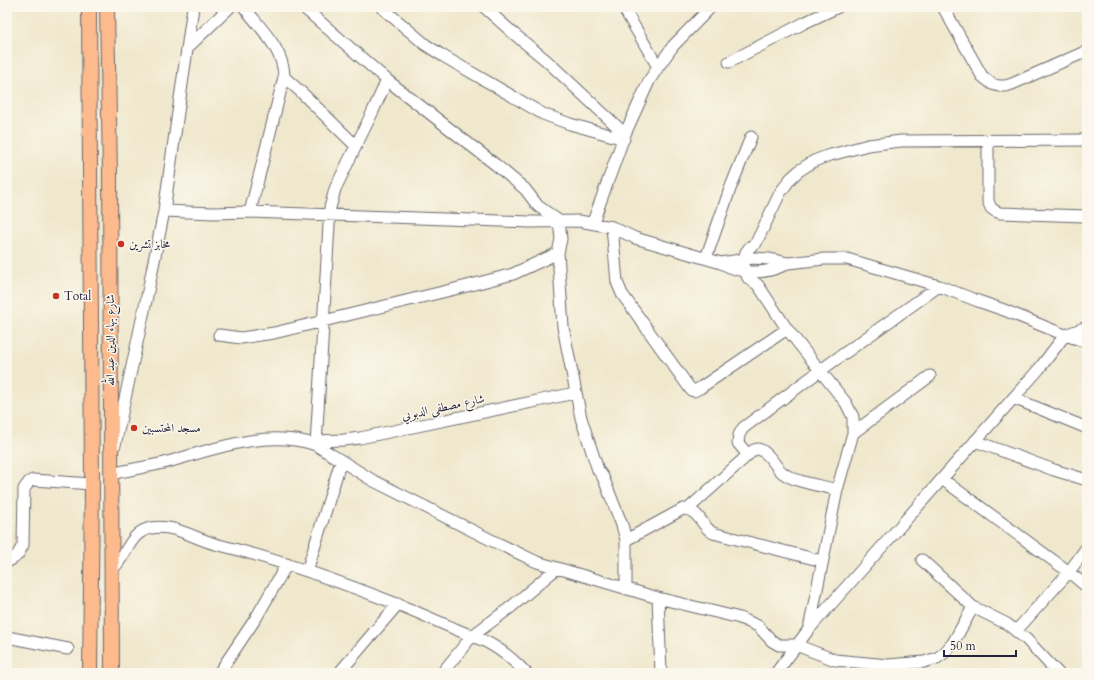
<svg xmlns="http://www.w3.org/2000/svg" width="1094" height="680" font-family="Cardo,Amiri,serif">
<rect width="100%" height="100%" fill="#fbf7ec"/>
<filter id="ink" filterUnits="userSpaceOnUse"><feTurbulence type="fractalNoise" baseFrequency=".025" numOctaves="2"/><feDisplacementMap in="SourceGraphic" scale="8" xChannelSelector="R" yChannelSelector="G"/><feConvolveMatrix kernelMatrix="1 2 1 2 8 2 1 2 1" color-interpolation-filters="sRGB"/></filter>
<filter id="wash" filterUnits="userSpaceOnUse"><feTurbulence type="fractalNoise" baseFrequency=".012" numOctaves="4" result="noise"/><feDisplacementMap in="SourceGraphic" scale="16" xChannelSelector="R" yChannelSelector="G"/><feGaussianBlur stdDeviation="0.9" result="paint"/><feColorMatrix in="noise" values="0 0 0 0 0 0 0 0 0 0 0 0 0 0 0 0 0 1.4 0 .05"/><feComposite in="paint" operator="in"/></filter>
<g filter="url(#wash)">
<rect width="100%" height="100%" fill="#f0e8cd"/>
</g>
<g filter="url(#ink)">
<g fill="none" stroke-linecap="round" stroke-linejoin="round">
<defs>
<path id="minor" d="M 244,7 C 259,27 284,49 284,77 L 250,212
M 303,7 L 387,80 L 496,165 L 525,189 L 538,206 L 559,221 L 561,239 L 558,253 L 563,327 L 581,418 L 598,470 L 603,477 L 622,525 L 626,540 L 626,589
M 381,7 L 426,45 L 443,56 L 543,114 L 570,124 L 624,139
M 484,7 L 513,33 L 547,61 L 625,134
M 623,7 L 658,67
M 943,7 L 982,76 L 992,84 L 999,86 L 1005,86 L 1012,84 L 1087,51
M 187,48 L 230,7
M 729,62 L 806,22 L 838,7
M 284,77 L 301,92 L 356,146
M 988,141 L 988,201 L 991,208 L 995,211 L 1000,213 L 1085,216
M 164,211 L 214,213 L 250,212 L 530,222 L 579,221 L 612,227 L 635,238 L 721,263 C 744,275 766,275 788,263
M 593,222 L 625,134 L 649,81 L 658,67 L 673,46 L 711,7
M 612,227 L 617,282 L 622,294 L 691,390 L 694,391 L 700,388 L 787,329
M 706,258 L 730,189 L 751,137
M 721,263 L 753,258 L 770,259 L 788,263 L 824,259 L 847,259 L 939,286 L 978,301 L 1004,310 L 1065,335 L 1087,342
M 219,335 L 241,338 L 274,333 L 463,287 L 513,274 L 558,253
M 1013,398 L 1087,428
M 853,433 L 930,376
M 316,441 L 344,440 L 360,438 L 575,393
M 975,441 L 1054,470 L 1087,480
M 115,445 L 146,301 L 164,211 L 193,7
M 316,445 L 330,208 L 335,189 L 373,111 L 387,80
M 748,455 L 738,443 L 739,435 L 743,428 L 821,370 L 939,286
M 110,474 C 128,470 146,467 164,463 C 212,450 266,428 316,445 L 372,480 L 493,541 L 537,562 L 658,598 L 740,618 L 758,626 L 772,641 L 779,645 L 796,645 L 835,660 L 888,665 L 924,662 L 937,658 L 944,653 L 953,643 L 973,607
M 942,479 L 1069,572 L 1087,587
M 688,509 L 748,455 C 752,451 756,447 761,450 C 771,455 775,467 783,473 C 797,483 820,485 837,490
M 626,540 L 683,509 C 699,509 701,526 713,533 L 822,561
M 922,560 L 973,607 L 1007,624 L 1026,639 L 1058,673
M 7,562 L 14,558 L 18,554 L 23,545 L 24,489 L 29,482 L 33,480 L 92,484
M 111,571 C 115,567 119,562 122,557 C 130,544 135,531 151,528 C 175,524 193,538 215,544 C 277,559 338,581 397,604 C 422,614 447,626 472,636 C 494,643 511,657 526,673
M 307,571 L 341,461
M 658,598 L 661,673
M 809,629 L 837,490 L 853,433 L 853,417 L 846,403 L 787,329 L 758,285 L 748,278 L 744,266 L 744,259 L 746,252 L 750,247 L 756,243 L 780,193 L 791,178 L 800,170 L 814,161 L 827,156 L 868,145 L 901,141 L 1087,140
M 1016,631 L 1069,572 L 1087,547
M 7,637 L 68,649
M 219,673 L 256,618 L 287,564
M 339,673 L 398,604
M 442,673 L 472,636 L 511,607 L 557,568
M 776,673 L 809,629 L 888,540 L 1039,369 L 1065,335 L 1087,327"/>
<path id="major" d="M 89,7 L 92,484 L 90,673
M 107,7 L 110,173 L 112,673"/>
</defs>
<!-- minor casing -->
<use href="#minor" stroke="#6a676e" stroke-width="13"/>
<!-- major casing -->
<use href="#major" stroke="#6a676e" stroke-width="16"/>
<!-- minor -->
<use href="#minor" stroke="#fff" stroke-width="11"/>
<!-- major -->
<use href="#major" stroke="#fcba8d" stroke-width="14"/>
</g>
</g>
<!-- markers -->
<g fill="#c8321e" stroke="#fbf7ec" stroke-width="1.5">
<circle cx="121" cy="244" r="4"/>
<circle cx="56" cy="296" r="4"/>
<circle cx="134" cy="428" r="4"/>
</g>
<g text-anchor="middle" dominant-baseline="central" stroke-width="3" stroke-linejoin="round" paint-order="stroke">
<!-- poi labels -->
<g font-size="12" fill="#22223b" stroke="#fbf7ec" text-anchor="start">
<text x="129" y="244">مخابز تشرين</text>
<text x="64" y="296">Total</text>
<text x="142" y="428">مسجد المحتسبين</text>
</g>
<!-- street labels -->
<g font-size="12" fill="#22223b" stroke="#fbf7ec">
<text transform="translate(110 340) rotate(-90)">شارع بهاء الدين عبد الله</text>
<text transform="translate(443 407) rotate(-12)">شارع مصطفى الدبوبي</text>
</g>
</g>
<!-- margin -->
<rect width="1094" height="680" fill="none" stroke="#fbf7ec" stroke-width="24"/>
<!-- scale -->
<path d="M944 650v6h72v-6" fill="none" stroke="#22223b" stroke-width="2"/>
<text x="950" y="650" font-size="12" fill="#22223b" stroke="#fbf7ec" stroke-width="3" paint-order="stroke">50 m</text>
</svg>
